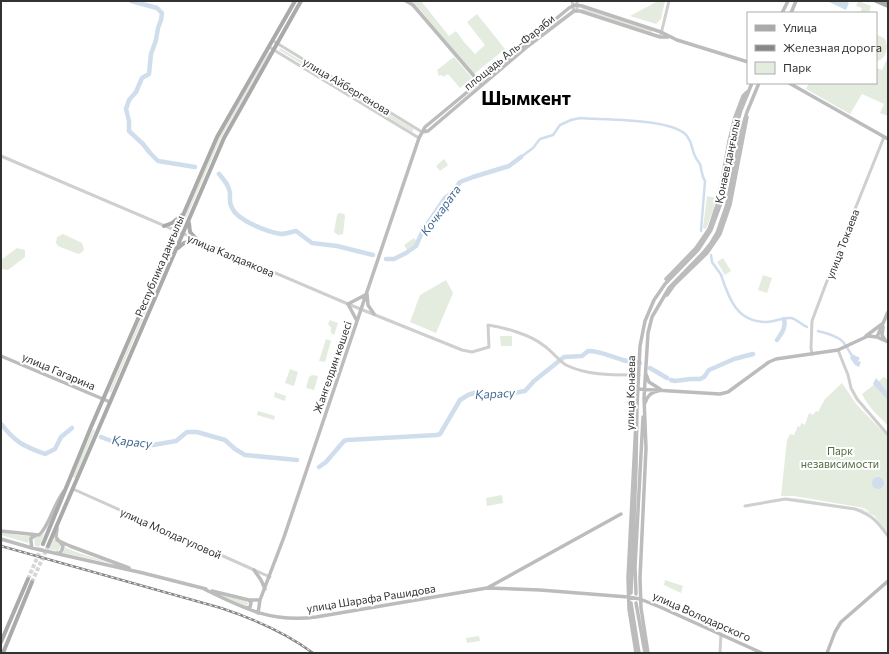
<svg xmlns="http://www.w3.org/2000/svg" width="889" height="654" font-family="Commissioner,sans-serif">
<rect width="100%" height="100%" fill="#fff"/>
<!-- green -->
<path fill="#e4ebdf" d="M 409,1 L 421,1 L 449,36 L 456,31 L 464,42 L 475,54 L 485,45 L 467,22 L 477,14 L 505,49 L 474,74 L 416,5 Z
M 658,1 L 665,1 L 661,19 L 656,24 L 630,16 Z
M 858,1 L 871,6 L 869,13 L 860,13 L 862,8 L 856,6 Z
M 582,7 L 653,29 L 651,34 L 581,11 Z
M 876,34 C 879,36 883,37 885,39 C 889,47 886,60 876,61 Z
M 280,48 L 414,129 L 412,132 L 279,50 Z
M 269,51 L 270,52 L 221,138 L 185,221 L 183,220 L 219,137 Z
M 454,57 L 472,78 L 460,88 L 448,74 L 443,77 L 442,75 L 439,76 L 437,70 Z
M 888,57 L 888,116 L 880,113 L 884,104 L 862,94 L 850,114 L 806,89 L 809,83 L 876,83 L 876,68 L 882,70 Z
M 444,159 L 448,165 L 440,171 L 436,166 Z
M 707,196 L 716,198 L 713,211 L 706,229 L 703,228 Z
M 339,213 L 344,214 L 345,216 L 343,234 L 338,235 L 334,232 L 337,215 Z
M 63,234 L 82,243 L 84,250 L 81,253 L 78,254 L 58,246 L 56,243 L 57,237 Z
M 414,238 L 417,242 L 407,250 L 404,245 Z
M 173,244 L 175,244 L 111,393 L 109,392 Z
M 17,248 L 25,250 L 25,257 L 8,270 L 2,269 L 1,260 Z
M 723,258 L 731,271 L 725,275 L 717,262 Z
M 763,275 L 772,278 L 767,293 L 758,290 Z
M 446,280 L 453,293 L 436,333 L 410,322 L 420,295 Z
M 330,320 L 338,323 L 334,335 L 331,333 L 331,328 L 328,324 Z
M 500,336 L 512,336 L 512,346 L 501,346 Z
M 326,339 L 331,341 L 325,362 L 319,361 Z
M 290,369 L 298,372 L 294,386 L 285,383 Z
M 312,375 L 318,376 L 314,390 L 306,388 L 309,377 Z
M 884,377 L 888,380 L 888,426 C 879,416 868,407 862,394 Z
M 842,383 L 857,405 L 888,437 L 888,533 L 874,516 L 865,511 L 849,507 L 781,497 L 802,499 L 862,509 L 871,513 L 881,522 L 875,516 L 864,508 L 794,496 L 781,496 L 787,440 L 790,434 L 794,435 L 798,426 L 800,427 L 801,423 L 805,425 L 809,413 L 813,415 L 816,411 L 818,412 L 825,399 Z
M 275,392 L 286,396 L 285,401 L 274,397 Z
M 258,411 L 275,416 L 274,420 L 257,415 Z
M 93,429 L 95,430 L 75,478 L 72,477 Z
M 502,495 L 503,503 L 487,506 L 486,498 Z
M 1,531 L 17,535 L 30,536 L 28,543 L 1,535 Z
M 45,532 L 39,547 L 35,546 L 34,539 C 37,536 40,538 45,532 Z
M 54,532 L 54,538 L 61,546 L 58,551 L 47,549 Z
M 65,547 L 73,551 L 110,563 L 63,553 Z
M 665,580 L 683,586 L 681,593 L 664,585 Z
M 213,592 L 247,601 L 248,604 L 246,607 Z
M 479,636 L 480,641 L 467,643 L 466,638 Z"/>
<!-- water -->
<path fill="#d0ddec" d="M 830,1 L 845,1 L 849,3 L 846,10 L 829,2 Z
M 852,354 L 860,358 L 858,361 L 861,362 L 859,367 L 855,365 L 850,358 Z
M 876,378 L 888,393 L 888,400 L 873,384 Z
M872 483a6 6 0 1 1 12 0a6 6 0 1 1-12 0Z"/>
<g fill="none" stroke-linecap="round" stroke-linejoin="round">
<!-- canal -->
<path stroke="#d0ddec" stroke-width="2.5" d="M 521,157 L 533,148 L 540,139 L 553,135 L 560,125 L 571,120 L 580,118 C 603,120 673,118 687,136 C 693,144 691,148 695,156 C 696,159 698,161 700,164 C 702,170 701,175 705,181 L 701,231
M 711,255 L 712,262 L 722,276
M 721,275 C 729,299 737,322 766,322 C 774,322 783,317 791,318 C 797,319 801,325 807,327
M 818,331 C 825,333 836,335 842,341 C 846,344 849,352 853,357"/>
<!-- river -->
<path stroke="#d0ddec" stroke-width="4.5" d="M 131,1 L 157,8 L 162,13 L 161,20 L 158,28 L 156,40 L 151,54 L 149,74 L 142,78 L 136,92 L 129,100 L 126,109 L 129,121 L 129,131 L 143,144 L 150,153 L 158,161 L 195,167
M 219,174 C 224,180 229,185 230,193 C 230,199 229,203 232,208 C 238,221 268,232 281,234 C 285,234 291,232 296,231 L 312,243 L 337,246 L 373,255
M 386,259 L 394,259 L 406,253 L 416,246 L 423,230 L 428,223 L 445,198 L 453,192 L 460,182 L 473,177 L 509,166 L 521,157
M 777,340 C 782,333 786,328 784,319
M 650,368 L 667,378
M 671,380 L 675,381 L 690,379 L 700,379 L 704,377 L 709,370 L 716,367 L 734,359 L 753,354
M 1,424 C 15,442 23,446 45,454 L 55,449 L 61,437 L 72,428
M 101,437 L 114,442 L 132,444 L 153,445 L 176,441 L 187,432 L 197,432 L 225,440 L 235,449 L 245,455 L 297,460
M 319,467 L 326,462 L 344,441 L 347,440 L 437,435 L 440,434 L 460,400 L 468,395 L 477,392 L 502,395 L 525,391 L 534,381 L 564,357 L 582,356 L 588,351 C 601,351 611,357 623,360 C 629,362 635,362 640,363"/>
<!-- primary-tunnel -->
<path stroke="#d6d6d6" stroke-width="4" stroke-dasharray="4 2" stroke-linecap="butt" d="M 28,579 L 43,544
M 32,582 L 48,546"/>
<!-- tertiary -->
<path stroke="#cfcfcf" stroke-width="3" d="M 572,1 L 574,11
M 577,1 L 577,11
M 661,34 L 669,1
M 275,42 L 422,132
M 269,47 L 419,138
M 1,156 L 348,304 L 462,350 L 472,352 L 489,347 L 488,325 C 503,327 531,335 543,345 C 551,350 558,360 566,365 C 588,376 615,375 639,375
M 838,350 L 848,375 L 851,388 L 857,399 L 888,435
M 812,354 L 811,348 L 812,321 L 839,249 L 884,137
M 73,489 L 270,577
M 745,506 L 785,499 L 855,509 C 872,515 877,521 888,536
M 720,653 L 721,634"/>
<!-- secondary -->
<path stroke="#bcbcbc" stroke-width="3.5" d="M 406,1 L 413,5 L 480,83
M 782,13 L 788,1
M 791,13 L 796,1
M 789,83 L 888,139
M 422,132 L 428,131 L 528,46 L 574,11 L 580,11 L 660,37 L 668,37
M 666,279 L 696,248 L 709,229 L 718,202 L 729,141 L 735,117 L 743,96 L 747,92
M 667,295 L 674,285 L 707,253 L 720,234 L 730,205 L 747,117
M 357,321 L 348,304 L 367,294 L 368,305 L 374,314
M 883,327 L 882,335 L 885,340
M 866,336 L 882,324
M 877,337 L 888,312
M 1,356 L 110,402
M 646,374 L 649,382 L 660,389
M 638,389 L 720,394 L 728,392 L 769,362 L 776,359 L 838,350 L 868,336 L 877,337 L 888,342
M 645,403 C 647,396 651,392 658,391
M 636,421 L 628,578 L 629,609 L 636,653
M 1,531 L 39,535 C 49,527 54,503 64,491
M 1,539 L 32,548 L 143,573 L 206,589
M 57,540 L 70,546 L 129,568
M 32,548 L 31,542 L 31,538 L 35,536
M 56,553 L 60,553 L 62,550 L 63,546 L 56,537 L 57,528
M 254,570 L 261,580 L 265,589
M 489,587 L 621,514
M 204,589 C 243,608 271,623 316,617 L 487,588 L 540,590 L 628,597 L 640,599 L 660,607 L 762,653
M 212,591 L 249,600 L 260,600
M 631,593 L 636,468 L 637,407 L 640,346 L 645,321 L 654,300 L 665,284 L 698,250 L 711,230 L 721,203 L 735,130 L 741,110 L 752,83
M 636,594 L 635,567 L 643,417
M 631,603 L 639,653
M 636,603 L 645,653
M 246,608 L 250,607 L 251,603 L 249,600
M 258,613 L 260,600 L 284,537 L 419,138 L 425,127 L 569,8 L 575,5 L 582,6 L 661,32 L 677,40 L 748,62
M 648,653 L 641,608 L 640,578 L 646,448 L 644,398 L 648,333 L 652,317 L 669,288 L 702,254 L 711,243 L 717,233 L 727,204 L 741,131 L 747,112 L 759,83
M 827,653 L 835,632 L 841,622 L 888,581"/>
<!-- primary -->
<path stroke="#aaa" stroke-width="4" d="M 876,1 L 888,6
M 884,1 L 888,3
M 189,223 L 190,232 L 197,240
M 164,226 L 172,223 L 182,215
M 178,248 L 184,243 L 197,240
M 43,544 L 91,427 L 217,137 L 295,1
M 48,546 L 224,138 L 301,1
M 1,642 L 28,579
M 3,653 L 32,582"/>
<defs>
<path id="rail" d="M 1,546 L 221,608 C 254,619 285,632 313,653"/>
</defs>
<!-- rail casing -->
<use href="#rail" stroke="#878787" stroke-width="2.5"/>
<!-- rail -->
<use href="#rail" stroke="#fff" stroke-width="1" stroke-dasharray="3" stroke-linecap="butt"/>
</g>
<g text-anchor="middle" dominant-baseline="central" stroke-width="4" stroke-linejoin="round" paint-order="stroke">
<!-- street labels -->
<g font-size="11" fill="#323232" stroke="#fff">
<text transform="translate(509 52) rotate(-39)">площадь Аль-Фараби</text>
<text transform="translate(347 86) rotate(31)">улица Айбергенова</text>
<text transform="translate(727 161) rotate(-78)">Қонаев даңғылы</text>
<text transform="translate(842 244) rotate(-69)">улица Токаева</text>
<text transform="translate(231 255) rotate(23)">улица Калдаякова</text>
<text transform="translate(159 266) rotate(-67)">Республика даңғылы</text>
<text transform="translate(332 367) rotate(-71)">Жангелдин көшесі</text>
<text transform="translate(59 371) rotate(23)">улица Гагарина</text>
<text transform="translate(630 393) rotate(-89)">улица Конаева</text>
<text transform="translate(171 533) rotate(24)">улица Молдагуловой</text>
<text transform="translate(371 598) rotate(-9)">улица Шарафа Рашидова</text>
<text transform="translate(702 616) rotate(24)">улица Володарского</text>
</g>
<!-- park labels -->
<g font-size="11" fill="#506d41" stroke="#fff">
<text x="840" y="450">Парк<tspan x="840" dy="13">независимости</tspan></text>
</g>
<!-- water labels -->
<g font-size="12" font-style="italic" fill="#436992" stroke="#fff">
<text transform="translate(440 210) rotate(-54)">Кочкарата</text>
<text transform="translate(495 393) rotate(-3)">Қарасу</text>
<text transform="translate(132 441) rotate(6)">Қарасу</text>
</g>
<!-- town labels -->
<g font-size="19" font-weight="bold" fill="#000" stroke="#fff">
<text x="526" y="97">Шымкент</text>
</g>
</g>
<!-- border -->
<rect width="889" height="654" fill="none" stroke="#323232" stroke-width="4"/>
<!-- legend -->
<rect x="747" y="12" width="130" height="72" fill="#ffffff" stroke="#adadad"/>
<rect x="755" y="25" width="20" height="6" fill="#aaaaaa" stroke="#adadad"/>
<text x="783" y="32" font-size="12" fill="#323232">Улица</text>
<rect x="755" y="45" width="20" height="6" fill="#878787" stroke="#adadad"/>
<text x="783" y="52" font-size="12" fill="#323232">Железная дорога</text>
<rect x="755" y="62" width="20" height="12" fill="#e4ebdf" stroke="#adadad"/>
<text x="783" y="72" font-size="12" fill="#323232">Парк</text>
</svg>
